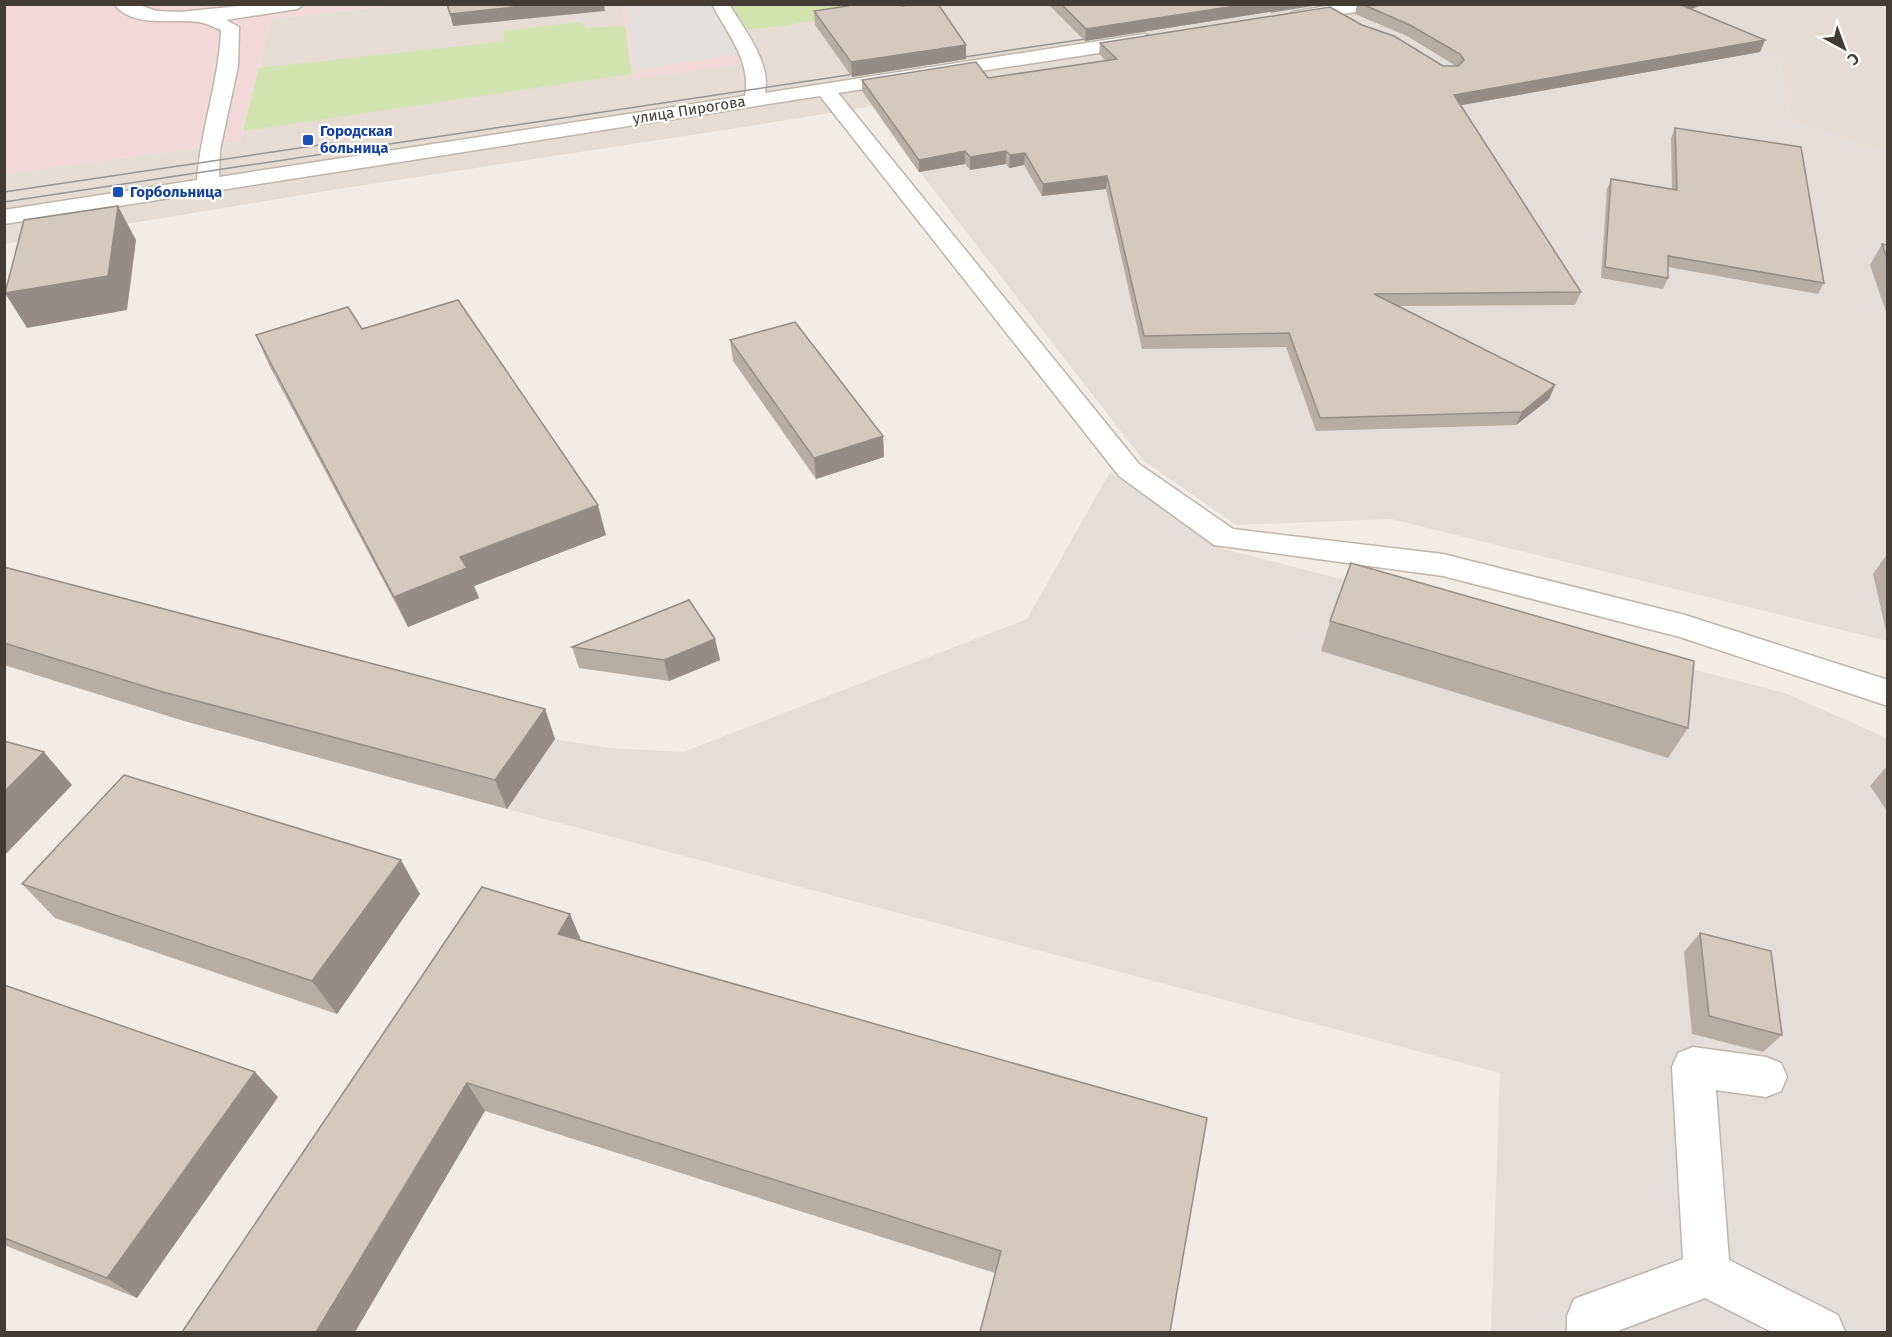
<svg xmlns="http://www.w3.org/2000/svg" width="1892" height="1337" font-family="'Fira Sans',sans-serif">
<rect width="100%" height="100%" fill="#f1ece5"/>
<!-- residential -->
<path fill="#e5ddd3" d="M 1500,4 L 750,126 L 332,190 L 5,244 L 4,174 L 240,142 L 271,19 L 400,5 L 622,5 L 634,79 L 725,5 Z
M 1661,5 L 1887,5 L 1887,153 L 1792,121 L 1779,60 Z"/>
<!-- industrial -->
<path fill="#e3deda" d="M 1661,5 L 1779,60 L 1792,121 L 1887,153 L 1887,641 L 1391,519 L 1236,525 L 1144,461 L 906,154 L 874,108 L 863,109 L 1407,20 Z
M 1110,472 L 1220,548 L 1785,693 L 1887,738 L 1887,1332 L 1491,1332 L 1500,1073 L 507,809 L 555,739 L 609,748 L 683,752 L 1027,619 Z"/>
<!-- medical -->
<path fill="#f1d9d9" d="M 4,5 L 400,5 L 271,19 L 240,142 L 5,174 Z
M 622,5 L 725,5 L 757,62 L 634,79 Z"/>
<!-- green -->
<path fill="#d3e3b0" d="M 729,5 L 895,5 L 783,26 L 743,30 Z
M 580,22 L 587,28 L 625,26 L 631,74 L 243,131 L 259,68 L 505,41 L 503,31 Z"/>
<!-- parking -->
<path fill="#e2dfdd" d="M 627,5 L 720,5 L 746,53 L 635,70 Z"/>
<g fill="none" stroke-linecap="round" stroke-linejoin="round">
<defs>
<path id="minor" d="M 114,4 L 136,4 L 157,11 L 180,12 L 259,4 L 305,4 L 297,9 L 226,20 L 239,27 L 238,66 L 220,150 L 219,177 L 745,96 C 752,62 727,33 712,4 L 729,4 C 744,30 771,61 765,93 L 1144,34 L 1150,36 L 1153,40 L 1144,46 L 838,93 L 1139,464 L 1233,529 L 1443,554 L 1685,615 L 1888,680 L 1888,706 L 1680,637 L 1443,576 L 1214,545 L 1119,476 L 820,96 L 4,224 L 4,210 L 197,180 C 201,128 219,82 221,30 C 214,27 206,23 199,22 C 172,18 134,29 114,4 Z
M 1338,4 L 1382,4 L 1374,9 L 1293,22 L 1284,17 L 1293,12 Z
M 1693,1047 L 1766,1057 L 1781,1063 L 1787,1077 L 1781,1091 L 1766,1097 L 1716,1090 L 1729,1260 L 1838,1315 L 1845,1332 L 1772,1332 L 1705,1298 L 1615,1332 L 1567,1332 L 1567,1316 L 1574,1299 L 1683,1259 L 1672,1067 L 1678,1053 Z"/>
</defs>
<!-- minor casing -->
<use href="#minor" stroke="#bfb5ab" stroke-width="3"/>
<!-- minor -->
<use href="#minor" fill="#fff" fill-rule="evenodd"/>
<!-- tram -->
<path stroke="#949494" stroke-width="1.5" d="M 1271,12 L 1321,4
M 951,59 L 1099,37
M 4,192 L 333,143
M 4,202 L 868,72"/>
</g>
<!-- wall -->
<path fill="#b7ada3" d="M 846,4 L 901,4 L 902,6 L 966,59 L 852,77 L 815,25 L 814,11 L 846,6 Z
M 1048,4 L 1319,4 L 1085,41 Z
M 1357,4 L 1703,4 L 1692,9 L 1765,40 L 1760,52 L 1461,105 L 1581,292 L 1575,305 L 1400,306 L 1555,385 L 1549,399 L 1516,425 L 1316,431 L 1286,347 L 1142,349 L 1106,189 L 1042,196 L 1024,165 L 1009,168 L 1006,164 L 970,170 L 965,164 L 919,172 L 862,91 L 862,80 L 988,78 L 1106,61 L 1099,54 L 1100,43 L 1362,25 L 1443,66 L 1456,66 L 1407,36 L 1355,14 Z
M 1675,128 L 1824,283 L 1818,294 L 1668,267 L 1668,278 L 1663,289 L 1601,278 L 1607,189 L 1611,179 L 1672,189 L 1671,138 Z
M 1882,244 L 1887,245 L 1887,315 L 1870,265 Z
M 362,329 L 606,535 L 474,586 L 479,598 L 408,627 L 269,365 L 256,335 Z
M 730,340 L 883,436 L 884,457 L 816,479 L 733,361 Z
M 1887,554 L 1887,635 L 1873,574 Z
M 4,567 L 545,709 L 555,739 L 507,809 L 184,721 L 4,665 Z
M 1330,621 L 1688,728 L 1668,758 L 1321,651 Z
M 715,639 L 720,660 L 669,681 L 579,668 L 572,647 Z
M 1887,766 L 1887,811 L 1870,786 Z
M 22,884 L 420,894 L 337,1014 L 55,918 Z
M 570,914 L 581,941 L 1207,1118 L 995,1273 L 485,1111 L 182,1332 Z
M 1700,933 L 1782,1035 L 1763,1052 L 1692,1034 L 1684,952 Z
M 4,985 L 278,1097 L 137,1298 L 4,1245 Z"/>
<!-- shaded-wall -->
<path fill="#958d85" d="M 541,4 L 604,4 L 605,11 L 453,26 L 450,14 Z
M 1248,4 L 1319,4 L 1085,41 L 1086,29 Z
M 1703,4 L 1676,16 L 1681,5 Z
M 1765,40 L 1760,52 L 1451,107 L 1454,95 Z
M 966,45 L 966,59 L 852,77 L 851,62 Z
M 965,151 L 965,164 L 919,172 L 919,160 Z
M 1006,151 L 1006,164 L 970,170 L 970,157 Z
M 1025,153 L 1024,165 L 1009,168 L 1010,155 Z
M 1107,176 L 1106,189 L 1042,196 L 1043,184 Z
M 118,206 L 136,240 L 127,310 L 27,328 L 5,293 Z
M 1555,385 L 1549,399 L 1516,425 L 1522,412 Z
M 883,436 L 884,457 L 816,479 L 814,458 Z
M 598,505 L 606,535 L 474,586 L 479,598 L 408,627 L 394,597 L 460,557 Z
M 715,639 L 720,660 L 669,681 L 664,660 Z
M 545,709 L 555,739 L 507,809 L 495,780 Z
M 44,752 L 72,785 L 4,856 L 4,792 Z
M 401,860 L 420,894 L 337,1014 L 312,981 Z
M 570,914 L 583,945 L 558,934 Z
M 255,1072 L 278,1097 L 137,1298 L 107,1278 Z
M 467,1083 L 485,1111 L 355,1332 L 316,1332 Z"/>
<!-- building -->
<path fill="#d5c9be" stroke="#958d85" stroke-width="1.5" d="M 447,4 L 541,4 L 450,14 Z
M 847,4 L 901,4 L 902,6 L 918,4 L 938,4 L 966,45 L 851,62 L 814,11 L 848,6 Z
M 1061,4 L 1248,4 L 1086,29 Z
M 1362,4 L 1681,4 L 1681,5 L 1765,40 L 1454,95 L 1581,292 L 1374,294 L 1555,385 L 1522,412 L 1320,418 L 1289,333 L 1144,336 L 1107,176 L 1043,184 L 1025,153 L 1010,155 L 1006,151 L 970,157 L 965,151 L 919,160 L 862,80 L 976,62 L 988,78 L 1117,59 L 1100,43 L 1330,7 L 1362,25 L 1394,36 L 1443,66 L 1458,66 L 1464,60 L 1460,54 L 1410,25 Z
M 1675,128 L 1801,147 L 1824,283 L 1668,256 L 1668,278 L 1605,267 L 1611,179 L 1677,190 Z
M 118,206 L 108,276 L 5,293 L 24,220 Z
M 1882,244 L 1887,245 L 1887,258 Z
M 458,300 L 598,505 L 460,557 L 467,568 L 394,597 L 256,335 L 348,307 L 362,329 Z
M 795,322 L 883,436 L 814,458 L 730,340 Z
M 1351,563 L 1694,661 L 1688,728 L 1330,621 Z
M 4,567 L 545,709 L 495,780 L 163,692 L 4,643 Z
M 689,600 L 715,639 L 664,660 L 572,647 Z
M 4,741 L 44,752 L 4,792 Z
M 124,775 L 401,860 L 312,981 L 22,884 Z
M 482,887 L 570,914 L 558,934 L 1207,1118 L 1170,1332 L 980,1332 L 1001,1251 L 467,1083 L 316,1332 L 182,1332 Z
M 1700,933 L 1771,951 L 1782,1035 L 1709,1016 Z
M 4,985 L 255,1072 L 107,1278 L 4,1238 Z"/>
<!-- markers -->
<g fill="#1a4fb4" stroke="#fff" stroke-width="2">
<rect x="302" y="134" width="12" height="12" rx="3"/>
<rect x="112" y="186" width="12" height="12" rx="3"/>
</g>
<g text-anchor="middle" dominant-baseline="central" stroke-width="4.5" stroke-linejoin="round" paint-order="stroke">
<!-- far-street labels -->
<g font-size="15" fill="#433c35" stroke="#fff">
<text transform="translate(689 110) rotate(-9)">улица Пирогова</text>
</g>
<!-- far-transit labels -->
<g font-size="15" font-weight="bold" fill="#164399" stroke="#fff" text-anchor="start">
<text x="320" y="131">Городская<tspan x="320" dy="17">больница</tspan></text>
<text x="130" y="192">Горбольница</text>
</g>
</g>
<!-- border -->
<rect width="1892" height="1337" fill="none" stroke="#433c35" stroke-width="12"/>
<!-- north arrow -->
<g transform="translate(1844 48) rotate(139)" stroke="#ffffff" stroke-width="4.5" paint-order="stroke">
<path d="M0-4.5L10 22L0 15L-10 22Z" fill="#433c35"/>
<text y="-9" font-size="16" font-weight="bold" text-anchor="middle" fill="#433c35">С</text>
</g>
</svg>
